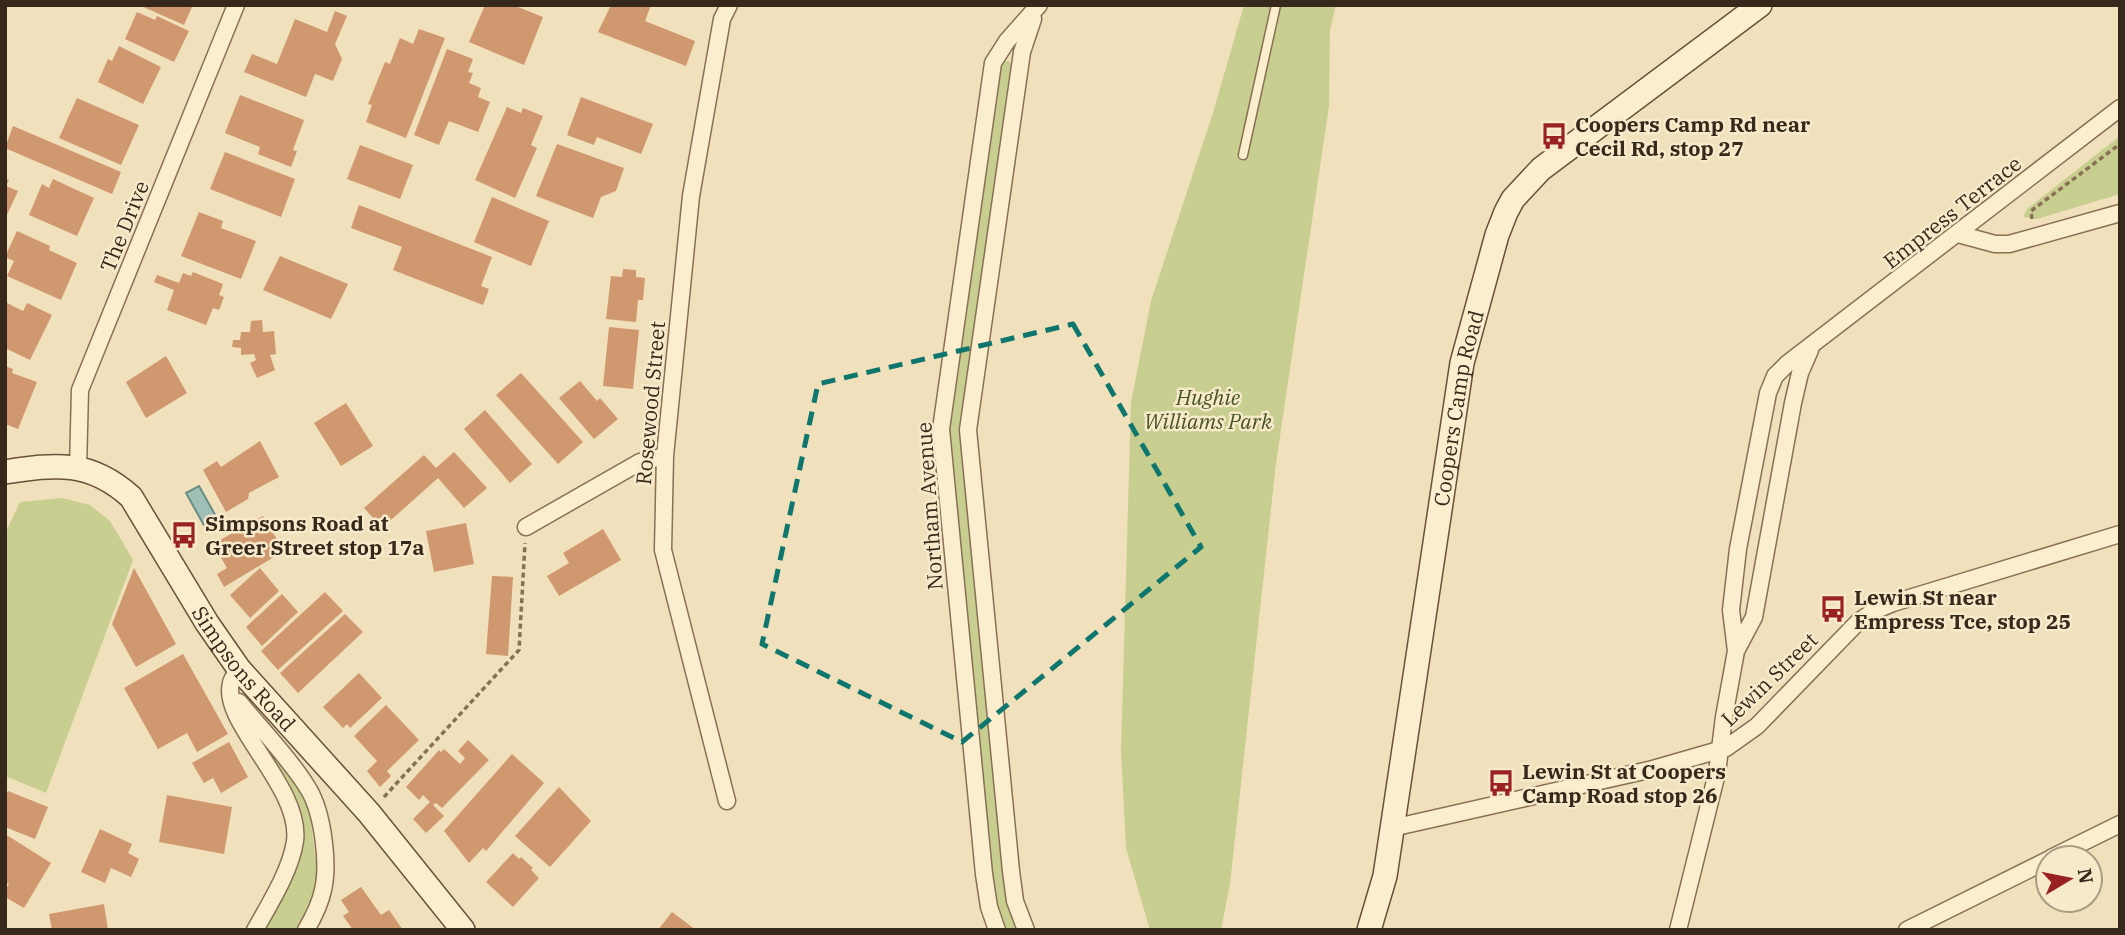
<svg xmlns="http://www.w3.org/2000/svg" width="2125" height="935" font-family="'IBM Plex Serif',serif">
<rect width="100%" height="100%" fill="#f0e0bb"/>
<!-- green -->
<path fill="#c7ce8f" d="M 1244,5 L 1336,5 L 1330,30 L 1329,106 L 1276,463 L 1230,884 L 1221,930 L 1150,930 L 1126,848 L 1121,751 L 1131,402 L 1151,301 L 1213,113 Z
M 1005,61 L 1009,61 L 1012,67 L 960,430 L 1003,872 L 1008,903 L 1017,930 L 1005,930 L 997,905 L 992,873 L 949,441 L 951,402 L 1001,63 Z
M 2120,136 L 2120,194 L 2037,219 L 2023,217 L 2027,209 Z
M 62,498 L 90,505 L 110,521 L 133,560 L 46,793 L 5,776 L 5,534 L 20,502 Z
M 255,731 L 302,789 L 309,807 L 317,871 L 316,885 L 297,930 L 264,930 L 302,829 L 295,797 L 287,779 L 253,733 Z"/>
<!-- water -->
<path fill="#a0c0b7" stroke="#678e84" stroke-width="2" d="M 199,486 L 218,520 L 205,527 L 186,493 Z"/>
<!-- building -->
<path fill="#d0986f" d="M 139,5 L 193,5 L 184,25 Z
M 485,5 L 513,5 L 543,17 L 524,65 L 469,42 Z
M 611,5 L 651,5 L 645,21 L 695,41 L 686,66 L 598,32 Z
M 335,11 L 347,16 L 335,44 L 342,59 L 333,81 L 315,74 L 306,97 L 244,72 L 252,54 L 277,64 L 295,19 L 327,32 Z
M 137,12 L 155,20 L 157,16 L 189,31 L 174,62 L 125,39 Z
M 419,29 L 445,38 L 406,138 L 366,122 L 372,105 L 368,104 L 385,62 L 390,64 L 400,38 L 413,44 Z
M 119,46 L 161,67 L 143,104 L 98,82 L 108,59 L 112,61 Z
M 447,49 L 473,59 L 468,72 L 473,73 L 469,83 L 481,88 L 478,97 L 490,102 L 478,132 L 449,121 L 439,145 L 414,135 Z
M 240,95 L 304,120 L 293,150 L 297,151 L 291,167 L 258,154 L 260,147 L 225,133 Z
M 581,97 L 653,124 L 641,154 L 597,137 L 594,145 L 567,135 Z
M 77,98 L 139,125 L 121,165 L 59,138 Z
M 507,107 L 521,113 L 523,108 L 543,116 L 531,145 L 537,148 L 515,198 L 475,180 Z
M 13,126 L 121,172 L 112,194 L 5,148 Z
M 557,144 L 624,168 L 616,191 L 601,197 L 593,218 L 536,196 Z
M 360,145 L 413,165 L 400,199 L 347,179 Z
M 225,152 L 295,179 L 281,217 L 210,189 Z
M 5,179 L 9,180 L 6,186 L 18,191 L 5,219 Z
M 53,179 L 94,198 L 77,236 L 29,215 L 42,184 L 49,188 Z
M 492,197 L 549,221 L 531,266 L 474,242 Z
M 359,205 L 492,257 L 481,286 L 489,289 L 483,305 L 393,270 L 402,247 L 351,228 Z
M 199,212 L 223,221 L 221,228 L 256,241 L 241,279 L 181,256 Z
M 17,231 L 50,246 L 49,250 L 77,263 L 61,300 L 7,276 L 14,261 L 5,257 Z
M 280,256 L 348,284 L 331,319 L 263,290 Z
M 623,269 L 636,270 L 636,277 L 645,278 L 643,300 L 638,300 L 636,322 L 606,319 L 611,276 L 622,277 Z
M 193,272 L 223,284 L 219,295 L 224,297 L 219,310 L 213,308 L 206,325 L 167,310 L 174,290 L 154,282 L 157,275 L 179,283 L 183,273 L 191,276 Z
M 5,302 L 23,311 L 27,303 L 52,315 L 30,360 L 5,348 Z
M 262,320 L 263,332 L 274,331 L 276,354 L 270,355 L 275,370 L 257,378 L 250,363 L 256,360 L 254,354 L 241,355 L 241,348 L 232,347 L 233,340 L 240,340 L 241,332 L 250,332 L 251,321 Z
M 609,327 L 639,330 L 633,389 L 603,386 Z
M 166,356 L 187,393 L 146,418 L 126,382 Z
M 5,366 L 13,369 L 12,373 L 37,382 L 18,429 L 5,424 Z
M 521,373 L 583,442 L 558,464 L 496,395 Z
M 580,381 L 597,401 L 600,398 L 618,419 L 594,439 L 559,398 Z
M 346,403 L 373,446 L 341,466 L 314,423 Z
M 485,410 L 532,464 L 510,483 L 464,429 Z
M 260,441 L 279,477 L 249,493 L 248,499 L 226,512 L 203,470 L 217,461 L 221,467 Z
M 454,452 L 487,488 L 464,508 L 438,478 L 382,528 L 364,508 L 424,455 L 436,468 Z
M 263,516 L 284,551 L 224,587 L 217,574 L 227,568 L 213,544 Z
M 466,523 L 474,564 L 434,572 L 426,531 Z
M 603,529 L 621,560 L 559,596 L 547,576 L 569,563 L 563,553 Z
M 134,568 L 176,644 L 136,667 L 112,624 Z
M 260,568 L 279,591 L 250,618 L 230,595 Z
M 492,576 L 513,577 L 508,656 L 486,654 Z
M 325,592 L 343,611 L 278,670 L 261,651 Z
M 282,594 L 298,612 L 262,646 L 246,627 Z
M 345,614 L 363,632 L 298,693 L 280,673 Z
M 183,654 L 228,734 L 197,752 L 187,733 L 158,749 L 124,688 Z
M 359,673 L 382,698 L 350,728 L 347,724 L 343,728 L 323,707 Z
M 386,705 L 419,740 L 387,771 L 391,776 L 380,787 L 367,771 L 377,761 L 354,736 Z
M 468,740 L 489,760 L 442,808 L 436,803 L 433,805 L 444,816 L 426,833 L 413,819 L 430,802 L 423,795 L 419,800 L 406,787 L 439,750 L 441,752 L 444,749 L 460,764 L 465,758 L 458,751 Z
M 229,742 L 248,777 L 221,793 L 213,778 L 204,783 L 192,763 Z
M 512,754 L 544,783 L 486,851 L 483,848 L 469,863 L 444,831 Z
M 559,787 L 591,821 L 550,867 L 515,836 Z
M 8,791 L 48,807 L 35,839 L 5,827 L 5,797 Z
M 167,795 L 232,807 L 224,854 L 159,842 Z
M 100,829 L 132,844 L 128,853 L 139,859 L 131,877 L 111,868 L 105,883 L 81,872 Z
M 5,834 L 51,863 L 24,908 L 5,897 L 5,890 L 9,884 L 5,882 Z
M 513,853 L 519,859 L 521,857 L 533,868 L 531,870 L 539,878 L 513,907 L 486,882 Z
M 361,887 L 381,915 L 389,910 L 403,930 L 353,930 L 343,916 L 349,912 L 341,900 Z
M 104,904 L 108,930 L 52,930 L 49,914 Z
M 672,912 L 696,930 L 658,930 Z"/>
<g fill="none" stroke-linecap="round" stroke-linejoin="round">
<defs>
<path id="service" d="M 1243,155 L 1276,5"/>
<path id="minor" d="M 1958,234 L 1995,244 L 2009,244 L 2120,213
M 78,468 L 80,390 L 236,5
M 526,527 L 640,462 L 665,456
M 1736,651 L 1754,617 L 1793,403 L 1800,373 L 1810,350
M 239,669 C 236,674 232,678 231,683 C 220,722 302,787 295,841 C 291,870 269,905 255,930
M 239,702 C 261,729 292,761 309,790 C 323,814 329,864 323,890 C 320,904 313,918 306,930
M 727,801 L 663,550 L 665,456 L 691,196 L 722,19 L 729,5
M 1392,828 L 1653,769 L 1726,748 L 1757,726 L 1858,622 L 1874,611 L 1893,603 L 2120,534
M 2051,858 L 2120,824
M 997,930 L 989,907 L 984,874 L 941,429 L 993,63 L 1007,41 L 1039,5
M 1026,930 L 1015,901 L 1011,871 L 968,430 L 1022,52 L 1033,19
M 1678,930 L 1717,773 L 1724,717 L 1736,651 L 1731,610 L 1738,549 L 1768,393 L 1775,376 L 1788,363 L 2120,108
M 1907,930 L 2048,860"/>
<g id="secondary">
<path id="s1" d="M 5,472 C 56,464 90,460 131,497 L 207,623 L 239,669 L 369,813 L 463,930"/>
<path id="s2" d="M 1369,930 L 1385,876 L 1462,363 L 1497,235 L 1506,212 L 1513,199 L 1541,169 L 1760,5"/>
</g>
</defs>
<!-- service casing -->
<use href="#service" stroke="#887054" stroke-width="11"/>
<!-- minor casing -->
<use href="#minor" stroke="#887054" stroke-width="19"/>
<!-- secondary casing -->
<use href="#secondary" stroke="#695138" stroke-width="26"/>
<!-- path -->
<path stroke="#887054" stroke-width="3.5" stroke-dasharray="5 3.5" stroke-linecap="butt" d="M 2032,219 L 2031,211 L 2120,144
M 384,797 L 519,650 L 525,543"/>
<!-- service -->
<use href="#service" stroke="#fbeecf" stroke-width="8"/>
<!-- minor -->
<use href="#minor" stroke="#fbeecf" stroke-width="16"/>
<!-- secondary -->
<use href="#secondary" stroke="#fbeecf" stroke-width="23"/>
</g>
<!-- marked area -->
<path fill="none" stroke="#0f766e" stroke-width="5" stroke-dasharray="14 9" stroke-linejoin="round" d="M 1073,324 L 1201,547 L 962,742 L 762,644 L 818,384 Z"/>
<!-- icons -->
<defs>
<symbol id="bus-bare" viewBox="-9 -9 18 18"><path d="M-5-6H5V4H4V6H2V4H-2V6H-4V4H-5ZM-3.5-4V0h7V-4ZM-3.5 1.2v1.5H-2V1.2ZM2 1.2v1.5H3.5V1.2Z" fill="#9a2122" stroke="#f7eacb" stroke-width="2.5" paint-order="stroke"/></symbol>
</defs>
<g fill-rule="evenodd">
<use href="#bus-bare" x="1535" y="117" width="38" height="38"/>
<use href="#bus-bare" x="165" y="516" width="38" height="38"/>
<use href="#bus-bare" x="1814" y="590" width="38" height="38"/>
<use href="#bus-bare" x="1482" y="764" width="38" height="38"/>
</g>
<g text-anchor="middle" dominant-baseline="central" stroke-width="5" stroke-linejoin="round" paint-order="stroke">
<!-- poi labels -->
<g font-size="21" font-weight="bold" fill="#36281a" stroke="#f7eacb" text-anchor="start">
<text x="1575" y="124">Coopers Camp Rd near<tspan x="1575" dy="24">Cecil Rd, stop 27</tspan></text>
<text x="205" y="523">Simpsons Road at<tspan x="205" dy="24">Greer Street stop 17a</tspan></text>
<text x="1854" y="597">Lewin St near<tspan x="1854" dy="24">Empress Tce, stop 25</tspan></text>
<text x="1522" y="771">Lewin St at Coopers<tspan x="1522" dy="24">Camp Road stop 26</tspan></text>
</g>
<!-- street labels -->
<g font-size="21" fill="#36281a" stroke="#f7eacb">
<text transform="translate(1952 212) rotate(-38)">Empress Terrace</text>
<text transform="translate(124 226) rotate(-68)">The Drive</text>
<text transform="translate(650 403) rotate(-85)">Rosewood Street</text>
<text stroke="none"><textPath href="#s2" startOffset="530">Coopers Camp Road</textPath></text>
<text transform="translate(929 506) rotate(-94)">Northam Avenue</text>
<text stroke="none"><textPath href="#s1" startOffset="340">Simpsons Road</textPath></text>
<text transform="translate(1769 679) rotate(-44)">Lewin Street</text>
</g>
<!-- park labels -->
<g font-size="21" font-style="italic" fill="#465420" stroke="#f7eacb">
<text x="1208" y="397">Hughie<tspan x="1208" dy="24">Williams Park</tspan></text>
</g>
</g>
<!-- border -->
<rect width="2125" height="935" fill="none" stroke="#36281a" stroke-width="14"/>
<!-- north arrow -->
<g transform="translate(2069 879) rotate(80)"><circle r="33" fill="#f7eacb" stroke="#aa9c84" stroke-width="2"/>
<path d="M0-5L12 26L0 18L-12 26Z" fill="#9a2122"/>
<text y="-10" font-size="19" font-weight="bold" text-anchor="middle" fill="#36281a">N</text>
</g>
</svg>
